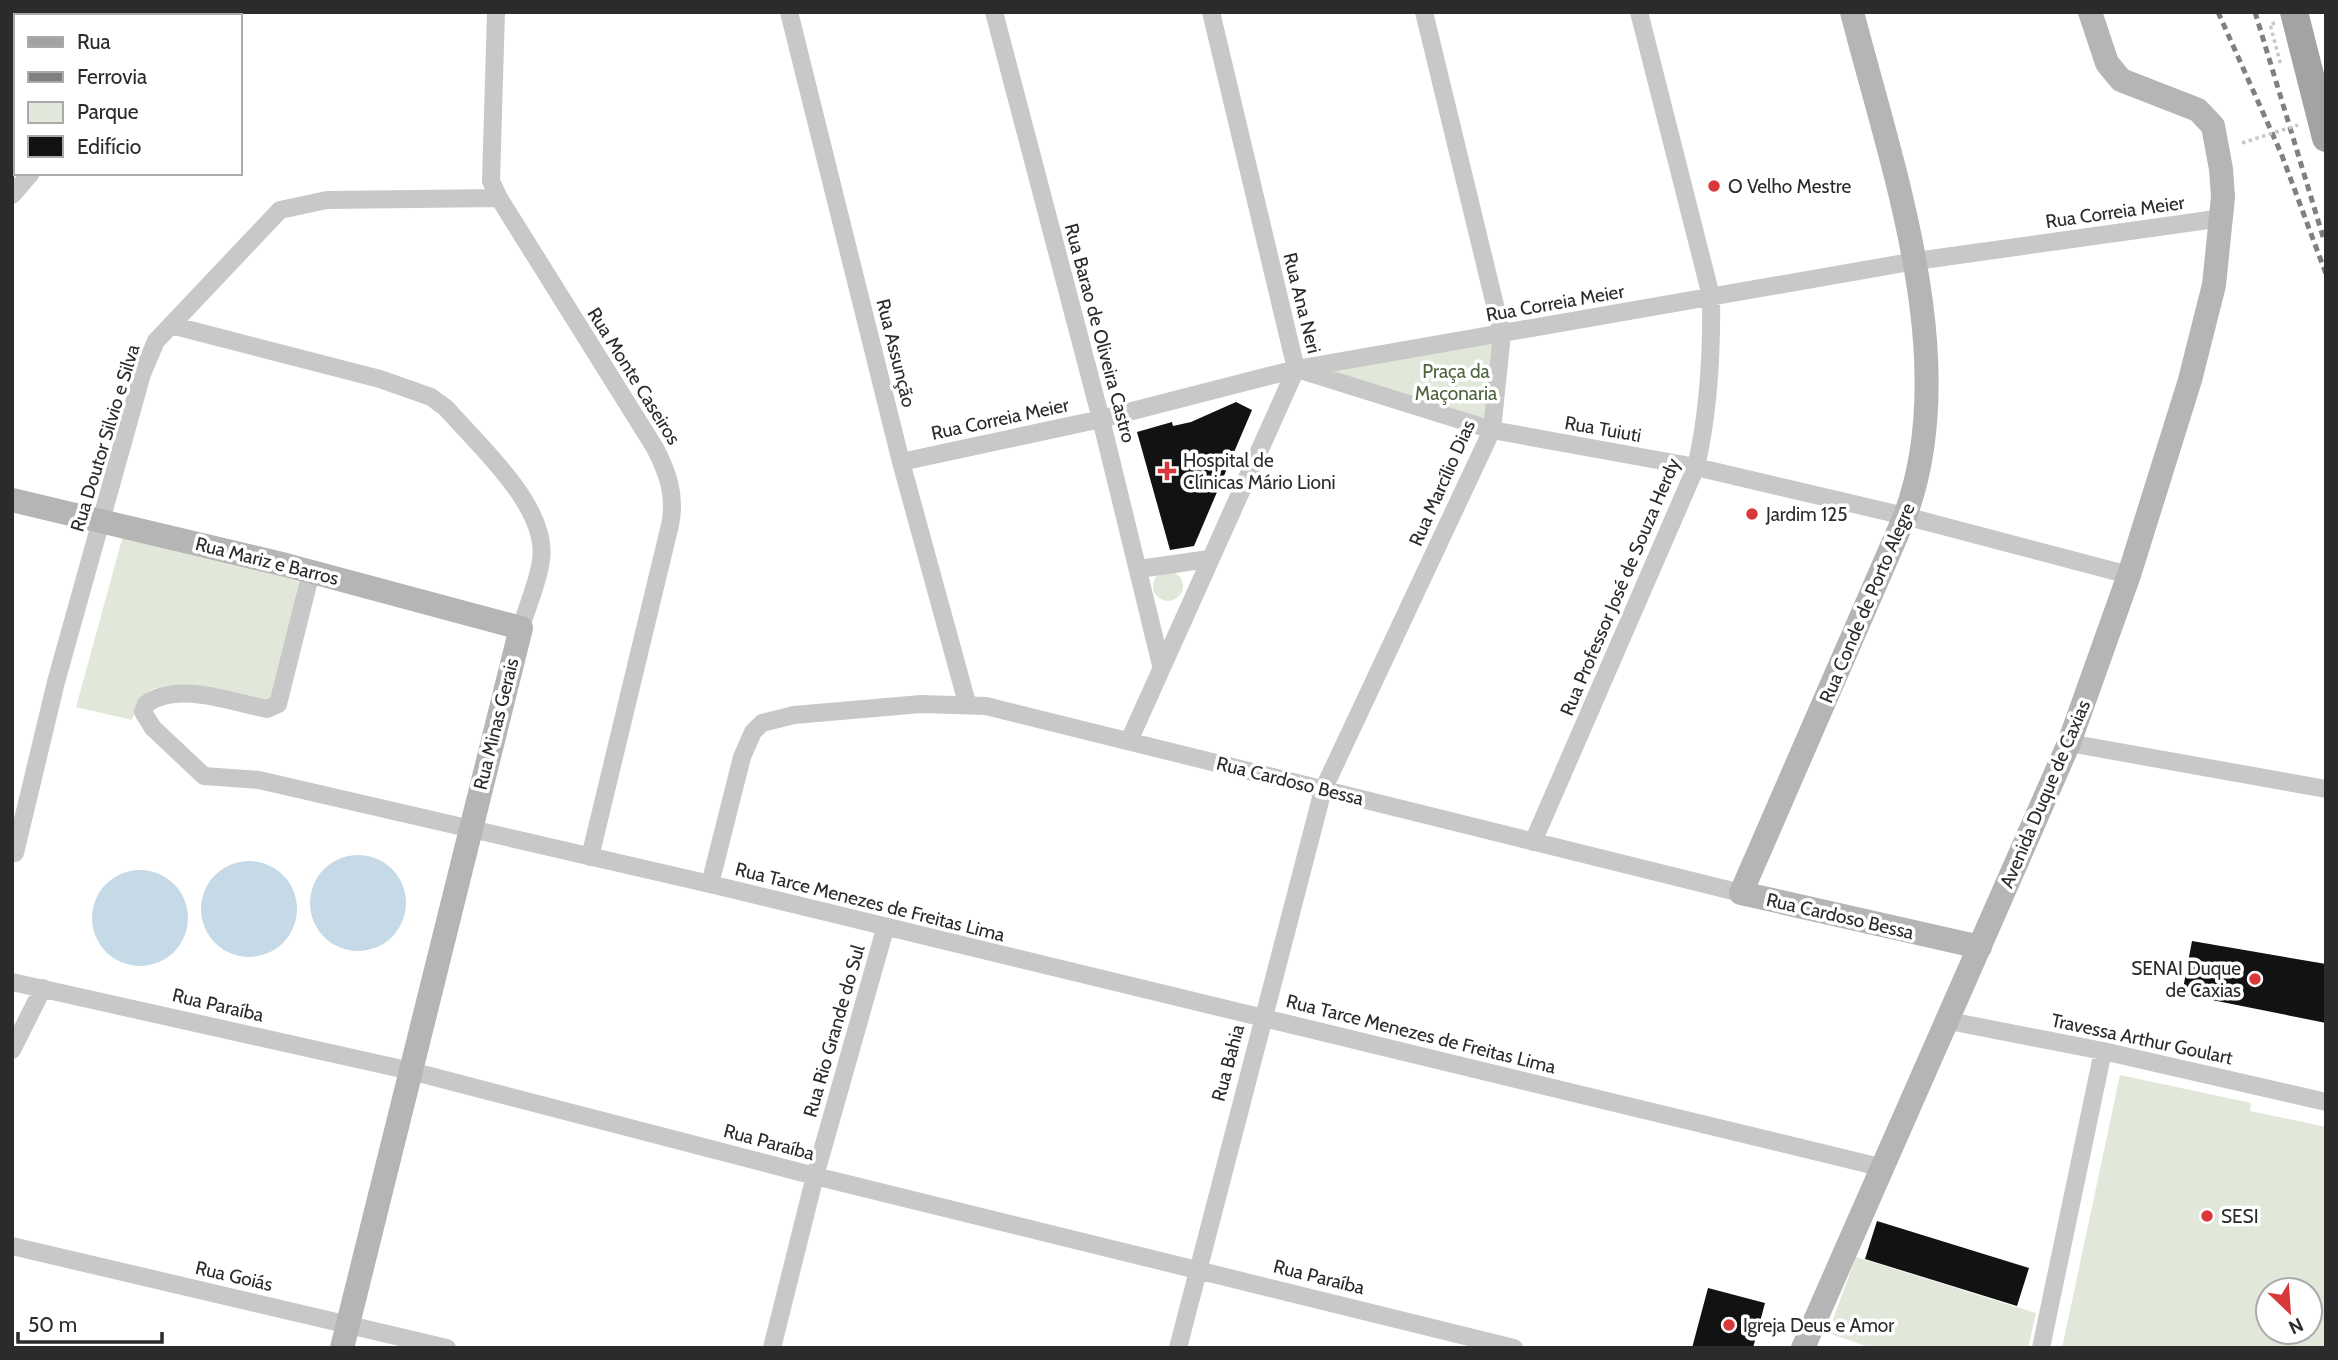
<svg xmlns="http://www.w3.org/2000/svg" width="2338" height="1360" font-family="Cabin,sans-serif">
<rect width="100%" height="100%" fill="#fff"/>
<!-- green -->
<path fill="#e1e8d9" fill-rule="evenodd" d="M 1497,339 L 1487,426 L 1299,376 Z
M 124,532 L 300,576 L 273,701 C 244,695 174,675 148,692 C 139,698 136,710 132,720 L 76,707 Z
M1153 586a15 15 0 1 1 30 0a15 15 0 1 1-30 0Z
M 2120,1075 L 2251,1103 L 2250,1111 L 2326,1127 L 2326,1348 L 2062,1348 ZM 2310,1290 L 2310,1332 L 2268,1332 L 2268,1290 Z
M 1856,1257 L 2036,1313 L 2028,1348 L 1872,1348 L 1828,1333 Z"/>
<!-- water -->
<path fill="#c6d9e7" d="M310 903a48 48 0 1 1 96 0a48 48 0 1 1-96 0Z
M201 909a48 48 0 1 1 96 0a48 48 0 1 1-96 0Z
M92 918a48 48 0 1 1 96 0a48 48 0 1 1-96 0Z"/>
<!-- building -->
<path fill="#121212" d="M 1236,402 L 1252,410 L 1194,546 L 1170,550 L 1137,432 L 1172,422 L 1173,426 L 1191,422 Z
M 2192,941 L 2326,964 L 2326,1023 L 2182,994 Z
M 1877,1221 L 2029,1268 L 2017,1306 L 1865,1259 Z
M 1708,1288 L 1765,1303 L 1753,1348 L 1692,1348 Z"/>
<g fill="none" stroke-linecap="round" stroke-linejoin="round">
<!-- path -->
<path stroke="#c8c8c8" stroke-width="3.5" stroke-dasharray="3.5 3.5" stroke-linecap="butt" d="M 2275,23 L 2270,24 L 2281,66"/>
<!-- street -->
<path stroke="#c8c8c8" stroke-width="18" d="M 496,12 L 491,181 L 499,198 L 655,448 C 668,473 676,496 670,525 L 590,857
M 789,12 L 901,462 L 967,703
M 994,12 L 1101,419 L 1161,665
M 165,16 L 168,12
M 12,195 L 31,173
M 171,325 L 380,379 L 431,397 L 446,408 C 478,445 549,507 541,560 C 538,583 527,606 521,628
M 1300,370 L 1492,430 L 1696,467 L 1905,516 L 2129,575
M 901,462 L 1101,419 L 1296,369 L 1916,261 L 2223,218
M 1139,569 L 1209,559
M 311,572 L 278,704 L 267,709 C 231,702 178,681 146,704 L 143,712 L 153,728 L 204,776 L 259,780 L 710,884 L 1884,1168
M 1129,741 L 1296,369 L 1211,12
M 2069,743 L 2326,789
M 1533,842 L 1696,467 C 1709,411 1712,354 1711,296 L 1639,12
M 15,853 L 56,682 L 142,374 L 156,341 L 280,210 L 327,200 L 499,198
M 710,884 L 742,757 L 753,732 L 762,723 L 794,715 L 921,704 L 986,706 L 1741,893
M 12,982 L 411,1071 L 815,1176 L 1514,1348
M 1949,1021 L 2103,1051 L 2326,1102
M 12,1050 L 43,988
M 12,1246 L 447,1348
M 772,1348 L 815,1176 L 885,929
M 1178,1348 L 1323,790 L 1492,430 L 1502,334 L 1424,12
M 2041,1348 L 2103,1051"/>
<!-- secondary -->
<path stroke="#b5b5b5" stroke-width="24" d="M 1852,12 C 1891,165 1963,361 1905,516 L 1741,893 L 1980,947
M 12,500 L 286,565 L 521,628 L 342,1348
M 1803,1348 L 2069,743 L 2129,575 L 2190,380 L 2214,285 L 2223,197 L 2221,169 L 2213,126 L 2198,110 L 2121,80 L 2107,63 L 2090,12"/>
<!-- primary -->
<path stroke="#a3a3a3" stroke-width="28" d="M 2294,12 L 2326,138"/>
<!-- rail -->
<path stroke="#808080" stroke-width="5" stroke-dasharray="7 5" stroke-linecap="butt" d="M 2218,12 L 2281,153 L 2326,274
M 2255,12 L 2324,240"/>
<!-- path-bridge -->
<path stroke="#c8c8c8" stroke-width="3.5" stroke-dasharray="3.5 3.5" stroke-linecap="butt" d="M 2242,143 L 2298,125"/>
</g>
<!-- markers -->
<g fill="#d83839" stroke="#fff" stroke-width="2.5">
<circle cx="1714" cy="186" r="7"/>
<path d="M1163.5 460.5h7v7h7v7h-7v7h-7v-7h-7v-7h7z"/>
<circle cx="1752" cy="514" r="7"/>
<circle cx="2255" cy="979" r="7"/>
<circle cx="2207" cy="1216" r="7"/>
<circle cx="1729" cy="1325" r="7"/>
</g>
<g text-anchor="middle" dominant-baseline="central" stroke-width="7" stroke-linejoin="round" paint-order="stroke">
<!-- poi labels -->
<g font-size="19" fill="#2b2b2b" stroke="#fff" text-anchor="start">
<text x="1728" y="186">O Velho Mestre</text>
<text x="1183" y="460">Hospital de<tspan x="1183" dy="22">Clínicas Mário Lioni</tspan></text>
<text x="1766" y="514">Jardim 125</text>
<text x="2241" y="968" text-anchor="end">SENAI Duque<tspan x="2241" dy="22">de Caxias</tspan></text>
<text x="2221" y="1216">SESI</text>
<text x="1743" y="1325">Igreja Deus e Amor</text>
</g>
<!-- street labels -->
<g font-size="19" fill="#2b2b2b" stroke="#fff">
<text transform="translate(2115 212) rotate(-8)">Rua Correia Meier</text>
<text transform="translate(1302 303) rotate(76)">Rua Ana Neri</text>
<text transform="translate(1555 303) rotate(-10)">Rua Correia Meier</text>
<text transform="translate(1100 333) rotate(75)">Rua Barao de Oliveira Castro</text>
<text transform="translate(896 353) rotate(76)">Rua Assunção</text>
<text transform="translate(634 376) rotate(58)">Rua Monte Caseiros</text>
<text transform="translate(1000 419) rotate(-12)">Rua Correia Meier</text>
<text transform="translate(1603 429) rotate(10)">Rua Tuiuti</text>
<text transform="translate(105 438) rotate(-73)">Rua Doutor Silvio e Silva</text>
<text transform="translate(1442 483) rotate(-66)">Rua Marcílio Dias</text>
<text transform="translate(267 561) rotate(14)">Rua Mariz e Barros</text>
<text transform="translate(1620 587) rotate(-67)">Rua Professor José de Souza Herdy</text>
<text transform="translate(1867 603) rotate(-67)">Rua Conde de Porto Alegre</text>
<text transform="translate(496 724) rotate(-76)">Rua Minas Gerais</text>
<text transform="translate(1290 781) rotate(14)">Rua Cardoso Bessa</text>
<text transform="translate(2045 794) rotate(-67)">Avenida Duque de Caxias</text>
<text transform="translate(870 902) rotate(14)">Rua Tarce Menezes de Freitas Lima</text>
<text transform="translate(1840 916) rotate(13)">Rua Cardoso Bessa</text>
<text transform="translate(218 1005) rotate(13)">Rua Paraíba</text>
<text transform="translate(834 1031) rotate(-74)">Rua Rio Grande do Sul</text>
<text transform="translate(1421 1034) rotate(14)">Rua Tarce Menezes de Freitas Lima</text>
<text transform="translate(2142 1039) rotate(12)">Travessa Arthur Goulart</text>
<text transform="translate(1228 1063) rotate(-75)">Rua Bahia</text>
<text transform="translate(769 1142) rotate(15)">Rua Paraíba</text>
<text transform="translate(234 1276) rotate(13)">Rua Goiás</text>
<text transform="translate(1319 1277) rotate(14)">Rua Paraíba</text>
</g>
<!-- park labels -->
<g font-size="19" fill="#4c633d" stroke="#fff">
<text x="1456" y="371">Praça da<tspan x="1456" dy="22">Maçonaria</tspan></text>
</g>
</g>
<!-- border -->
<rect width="2338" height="1360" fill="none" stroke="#2b2b2b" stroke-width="28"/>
<!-- legend -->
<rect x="14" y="14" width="228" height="161" fill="#ffffff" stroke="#aaaaaa" stroke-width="2"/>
<rect x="28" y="37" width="35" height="10" fill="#a3a3a3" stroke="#aaaaaa" stroke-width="2"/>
<text x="77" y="49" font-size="21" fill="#2b2b2b">Rua</text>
<rect x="28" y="72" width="35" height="10" fill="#808080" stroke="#aaaaaa" stroke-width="2"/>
<text x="77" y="84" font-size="21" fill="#2b2b2b">Ferrovia</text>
<rect x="28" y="102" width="35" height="21" fill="#e1e8d9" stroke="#aaaaaa" stroke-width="2"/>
<text x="77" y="119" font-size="21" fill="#2b2b2b">Parque</text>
<rect x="28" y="136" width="35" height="21" fill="#121212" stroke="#aaaaaa" stroke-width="2"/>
<text x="77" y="154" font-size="21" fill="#2b2b2b">Edifício</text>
<!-- north arrow -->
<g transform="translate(2289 1311) rotate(155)"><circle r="33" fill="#ffffff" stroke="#aaaaaa" stroke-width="2"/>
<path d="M0-5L12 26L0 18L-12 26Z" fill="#d83839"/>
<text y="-10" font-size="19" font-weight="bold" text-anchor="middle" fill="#2b2b2b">N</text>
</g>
<!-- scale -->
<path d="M18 1332v10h144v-10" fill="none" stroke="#2b2b2b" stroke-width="3.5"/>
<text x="28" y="1332" font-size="21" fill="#2b2b2b" stroke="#ffffff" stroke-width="5" paint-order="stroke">50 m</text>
</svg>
